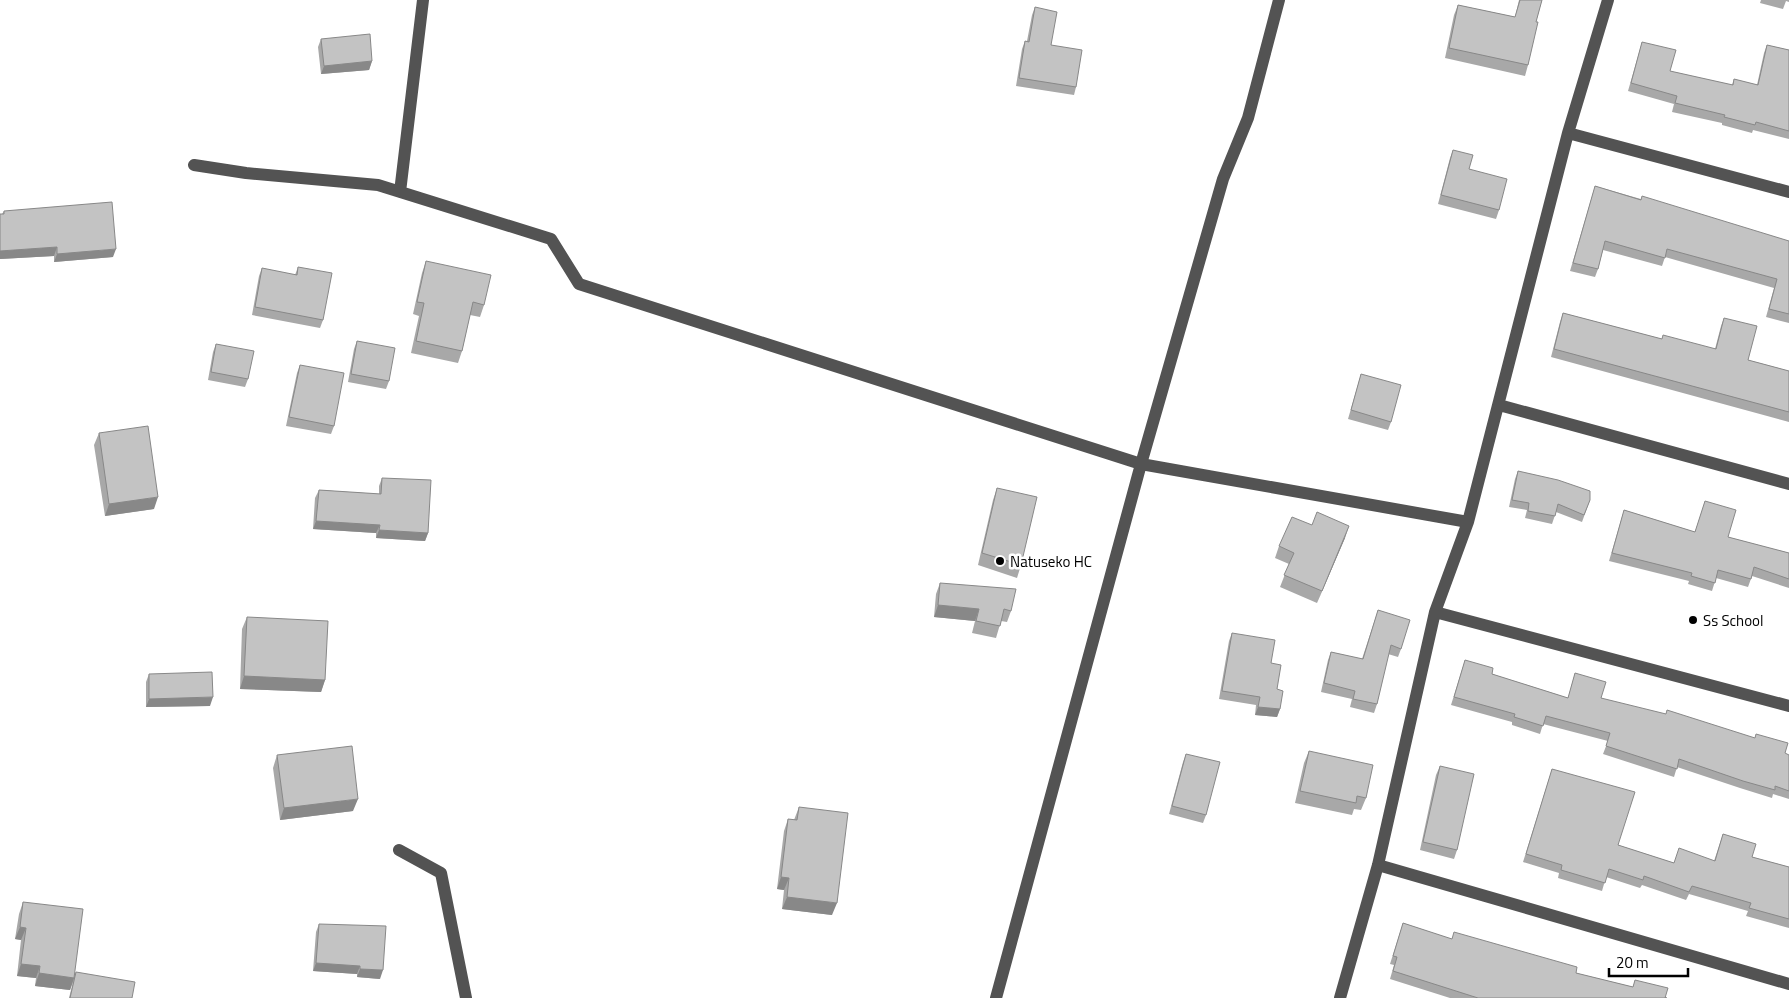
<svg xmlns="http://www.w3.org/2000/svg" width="1789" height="998" font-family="'Titillium Web',sans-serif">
<rect width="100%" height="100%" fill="#fff"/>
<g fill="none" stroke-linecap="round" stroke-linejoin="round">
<!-- minor -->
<path stroke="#535353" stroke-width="12" d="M 1568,133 L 1789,192
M 194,165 L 246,173 L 378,185 L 551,239 L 579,284 L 1141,464 L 1468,522
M 400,192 L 423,0
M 1499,405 L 1789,484
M 1435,612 L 1789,706
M 399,850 L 441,873 L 466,998
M 1378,865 L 1789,984
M 996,998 L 1141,464 L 1223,179 L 1248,118 L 1279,0
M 1340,998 L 1378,865 L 1435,612 L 1468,522 L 1568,133 L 1608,0"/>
</g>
<!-- wall -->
<path fill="#a8a8a8" d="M 1519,0 L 1542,0 L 1536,22 L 1528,65 L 1525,76 L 1445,58 L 1454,15 L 1458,5 L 1515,17 Z
M 1761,0 L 1789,0 L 1789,2 L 1786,1 L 1783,9 L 1760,3 Z
M 1035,7 L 1051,45 L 1076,87 L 1074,95 L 1016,86 L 1022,49 L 1025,41 L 1027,41 L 1032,15 Z
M 321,39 L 372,61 L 369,70 L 321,74 L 318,47 Z
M 1642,42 L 1670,71 L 1732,85 L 1734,79 L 1757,85 L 1764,53 L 1767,45 L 1789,50 L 1789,139 L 1753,130 L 1752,133 L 1722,125 L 1722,123 L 1672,112 L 1674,104 L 1628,91 Z
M 1453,150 L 1469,169 L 1499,210 L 1496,219 L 1438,204 L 1450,158 Z
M 1595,186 L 1789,241 L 1789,323 L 1766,317 L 1774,288 L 1665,257 L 1662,266 L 1603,250 L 1598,269 L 1595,277 L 1570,271 Z
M 4,211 L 113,257 L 54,262 L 54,256 L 0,259 L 0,214 L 2,214 Z
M 426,261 L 484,305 L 480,317 L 470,315 L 462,351 L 458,363 L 411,353 L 419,316 L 413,314 L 422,273 Z
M 298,267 L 323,320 L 320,328 L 252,315 L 259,276 L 262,268 L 295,275 Z
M 1563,313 L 1662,339 L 1715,349 L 1721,326 L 1724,318 L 1748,360 L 1789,371 L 1789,422 L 1551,357 L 1560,322 Z
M 357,341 L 389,381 L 386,389 L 348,382 L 354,349 Z
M 216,344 L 248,379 L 245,387 L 208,380 L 213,352 Z
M 300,365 L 334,426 L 331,434 L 286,426 L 297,373 Z
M 1361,374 L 1391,422 L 1388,430 L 1348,419 Z
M 99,433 L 154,509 L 105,516 L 94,445 Z
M 1518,471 L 1590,500 L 1582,522 L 1556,512 L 1552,524 L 1525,518 L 1527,510 L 1509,507 L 1515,479 Z
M 382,478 L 428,533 L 425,541 L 376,538 L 376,533 L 313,529 L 315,498 L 319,490 L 379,494 L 379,486 Z
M 997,488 L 1021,565 L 1017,578 L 978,565 L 993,500 Z
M 1705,501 L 1728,537 L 1789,553 L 1789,588 L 1752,576 L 1748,587 L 1716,578 L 1712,591 L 1688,584 L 1689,581 L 1609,561 L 1624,510 L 1695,532 Z
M 1312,525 L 1345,538 L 1317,603 L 1280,587 L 1289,564 L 1275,558 L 1279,546 Z
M 940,583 L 1011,611 L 1007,622 L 1001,621 L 996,638 L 972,633 L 975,621 L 934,617 L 936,594 Z
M 1378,610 L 1401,649 L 1398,657 L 1388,654 L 1377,704 L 1374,713 L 1350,707 L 1352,699 L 1321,692 L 1328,660 L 1331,652 L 1362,659 Z
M 247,617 L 325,680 L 321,692 L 240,689 L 242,629 Z
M 1232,633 L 1271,663 L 1280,709 L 1277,717 L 1255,715 L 1256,705 L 1219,699 L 1229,641 Z
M 1465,660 L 1492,674 L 1568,698 L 1575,673 L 1601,698 L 1789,755 L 1789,799 L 1773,794 L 1772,798 L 1740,788 L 1677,767 L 1674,777 L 1603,754 L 1608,741 L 1543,724 L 1540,734 L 1512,725 L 1512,722 L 1451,705 Z
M 149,674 L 210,706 L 146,707 L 146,682 Z
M 1309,751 L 1366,798 L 1361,810 L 1354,809 L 1352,815 L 1295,803 L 1304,763 Z
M 1186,754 L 1206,815 L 1203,823 L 1169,814 L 1183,762 Z
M 277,755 L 353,811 L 280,820 L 273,768 Z
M 1440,766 L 1457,850 L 1454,859 L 1420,850 L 1436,775 Z
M 1552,769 L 1618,845 L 1674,863 L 1714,861 L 1723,834 L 1752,857 L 1789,867 L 1789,928 L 1746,916 L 1748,911 L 1689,894 L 1686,900 L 1642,885 L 1640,888 L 1606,877 L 1602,891 L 1558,878 L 1559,873 L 1523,862 Z
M 799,807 L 832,915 L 782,909 L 784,890 L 777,889 L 784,831 L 788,819 L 794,820 Z
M 23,902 L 74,977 L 76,972 L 132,998 L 69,998 L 73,982 L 70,990 L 35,986 L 36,978 L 17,976 L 21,940 L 15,939 L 19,914 Z
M 1403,923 L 1451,939 L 1576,973 L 1633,987 L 1635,980 L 1667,998 L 1450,998 L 1390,979 L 1394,965 L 1390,964 Z
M 319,924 L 380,979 L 357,977 L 357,974 L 313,971 L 316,932 Z"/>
<!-- shaded-wall -->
<path fill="#888" d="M 372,61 L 369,70 L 321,74 L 324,66 Z
M 57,247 L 54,256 L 0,259 L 0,251 Z
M 116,249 L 113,257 L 54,262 L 57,254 Z
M 158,497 L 154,509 L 105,516 L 109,504 Z
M 316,521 L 380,525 L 376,533 L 313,529 Z
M 1349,526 L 1345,538 L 1317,603 L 1322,591 Z
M 379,530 L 428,533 L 425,541 L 376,538 Z
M 938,605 L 979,609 L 975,621 L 934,617 Z
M 244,676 L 325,680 L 321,692 L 240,689 Z
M 213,697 L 210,706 L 146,707 L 149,699 Z
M 1258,707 L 1280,709 L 1277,717 L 1255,715 Z
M 358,799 L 353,811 L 280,820 L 284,808 Z
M 781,877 L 789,878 L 784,890 L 777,889 Z
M 787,897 L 837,903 L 832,915 L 782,909 Z
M 20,927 L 26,928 L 21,940 L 15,939 Z
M 316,963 L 360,966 L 357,974 L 313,971 Z
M 21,964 L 40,966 L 36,978 L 17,976 Z
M 360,969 L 383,970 L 380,979 L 357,977 Z
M 39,973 L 74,978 L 70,990 L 35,986 Z"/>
<!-- building -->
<path fill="#c3c3c3" stroke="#888" d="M 1520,0 L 1542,0 L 1536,22 L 1538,22 L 1528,65 L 1449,48 L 1458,5 L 1515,17 Z
M 1035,7 L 1057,12 L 1051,45 L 1082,50 L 1076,87 L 1019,78 L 1025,41 L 1029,42 Z
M 370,34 L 372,61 L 324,66 L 321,39 Z
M 1642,42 L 1676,50 L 1670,71 L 1733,85 L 1734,79 L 1758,85 L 1767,45 L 1789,50 L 1789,131 L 1756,122 L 1755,125 L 1724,117 L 1725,115 L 1675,103 L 1677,96 L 1631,83 Z
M 1453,150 L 1473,155 L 1469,169 L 1507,179 L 1499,210 L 1441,195 Z
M 1595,186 L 1641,200 L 1642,196 L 1789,241 L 1789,314 L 1769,309 L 1777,279 L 1667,249 L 1665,258 L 1605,241 L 1598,269 L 1573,263 Z
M 112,202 L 116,249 L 57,254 L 57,247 L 0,251 L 0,214 L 4,214 L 4,211 Z
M 426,261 L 491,275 L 484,305 L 473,302 L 462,351 L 416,341 L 424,303 L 417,302 Z
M 298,267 L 332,273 L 323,320 L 255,307 L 262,268 L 297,275 Z
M 1563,313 L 1662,339 L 1663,335 L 1716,349 L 1724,318 L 1757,326 L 1748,360 L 1789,371 L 1789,412 L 1554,349 Z
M 357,341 L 395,348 L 389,381 L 351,374 Z
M 216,344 L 254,351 L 248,379 L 211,372 Z
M 300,365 L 344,373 L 334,426 L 289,417 Z
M 1361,374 L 1401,385 L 1391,422 L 1351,410 Z
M 148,426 L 158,497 L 109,504 L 99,433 Z
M 1518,471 L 1558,480 L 1590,491 L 1590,500 L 1584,515 L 1558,504 L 1555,516 L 1528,511 L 1529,503 L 1512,500 Z
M 382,478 L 431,480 L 428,533 L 379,530 L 380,525 L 316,521 L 319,490 L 381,494 Z
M 997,488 L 1037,497 L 1021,565 L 982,553 Z
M 1705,501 L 1736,510 L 1728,537 L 1789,553 L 1789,579 L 1754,567 L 1751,579 L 1718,570 L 1715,583 L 1691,576 L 1692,573 L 1612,553 L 1624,510 L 1695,532 Z
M 1317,512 L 1349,526 L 1322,591 L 1284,575 L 1294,553 L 1279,546 L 1292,517 L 1312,525 Z
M 940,583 L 1016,589 L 1011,611 L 1004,609 L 1000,626 L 976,621 L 979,609 L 938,605 Z
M 1378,610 L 1410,620 L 1401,649 L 1391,645 L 1377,704 L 1353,699 L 1355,691 L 1324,683 L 1331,652 L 1363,659 Z
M 247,617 L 328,621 L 325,680 L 244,676 Z
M 1232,633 L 1275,640 L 1271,663 L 1281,665 L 1277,689 L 1283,691 L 1280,709 L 1258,707 L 1260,697 L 1222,691 Z
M 1465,660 L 1493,668 L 1492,674 L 1568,698 L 1575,673 L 1606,682 L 1601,698 L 1666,714 L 1667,710 L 1755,738 L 1756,734 L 1788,743 L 1785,753 L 1789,755 L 1789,791 L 1775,786 L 1775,790 L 1743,781 L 1679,759 L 1677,769 L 1606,746 L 1610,733 L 1546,716 L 1543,726 L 1514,717 L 1515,714 L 1454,697 Z
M 212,672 L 213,697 L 149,699 L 149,674 Z
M 352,746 L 358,799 L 284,808 L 277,755 Z
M 1309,751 L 1373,765 L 1366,798 L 1357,796 L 1356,803 L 1300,791 Z
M 1186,754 L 1220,762 L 1206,815 L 1172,806 Z
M 1440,766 L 1474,774 L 1457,850 L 1423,842 Z
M 1552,769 L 1635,792 L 1618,845 L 1674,863 L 1679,848 L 1715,861 L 1723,834 L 1756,844 L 1752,857 L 1789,867 L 1789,919 L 1749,908 L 1751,903 L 1692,886 L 1689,892 L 1644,876 L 1643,880 L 1609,869 L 1605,883 L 1561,870 L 1562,865 L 1526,854 Z
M 799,807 L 848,813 L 837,903 L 787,897 L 789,878 L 781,877 L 788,819 L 797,820 Z
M 23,902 L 83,909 L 74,978 L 39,973 L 40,966 L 21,964 L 26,928 L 20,927 Z
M 1403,923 L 1452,939 L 1454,932 L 1577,967 L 1576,973 L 1633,987 L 1635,980 L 1668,988 L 1665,998 L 1667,998 L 1478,998 L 1393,971 L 1397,957 L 1393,956 Z
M 319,924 L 386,926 L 383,970 L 360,969 L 360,966 L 316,963 Z
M 76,972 L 135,982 L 132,998 L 70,998 Z"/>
<!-- markers -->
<g fill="#000" stroke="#fff" stroke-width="2">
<circle cx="1000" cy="561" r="5"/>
<circle cx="1693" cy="620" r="5"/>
</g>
<g text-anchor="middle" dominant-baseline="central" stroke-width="5" stroke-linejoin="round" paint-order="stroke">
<!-- poi labels -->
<g font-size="15" fill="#000" stroke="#fff" text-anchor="start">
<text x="1010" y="561">Natuseko HC</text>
<text x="1703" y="620">Ss School</text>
</g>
</g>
<!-- scale -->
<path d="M1609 968v8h79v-8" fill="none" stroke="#000000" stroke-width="2.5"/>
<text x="1616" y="968" font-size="15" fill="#000000" stroke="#ffffff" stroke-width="4" paint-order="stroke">20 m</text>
</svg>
